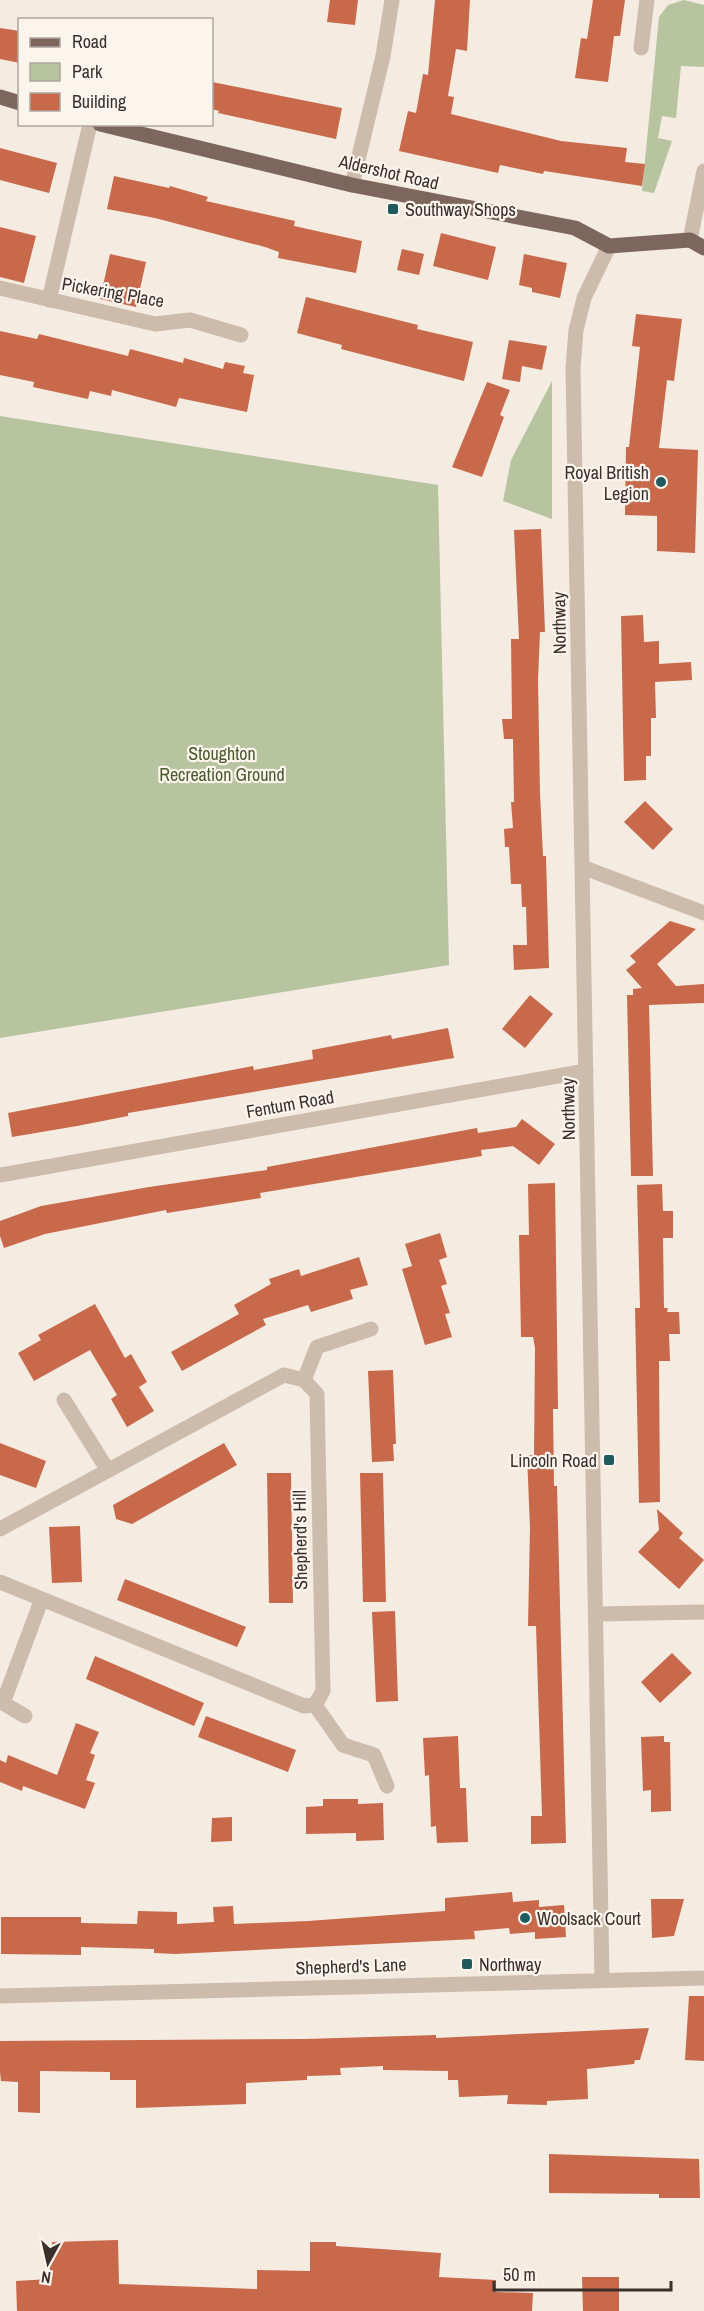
<svg xmlns="http://www.w3.org/2000/svg" width="704" height="2311" font-family="'Archivo Narrow',sans-serif">
<rect width="100%" height="100%" fill="#f4ebe1"/>
<!-- green -->
<path fill="#b8c4a0" d="M 684,0 L 704,5 L 704,67 L 681,66 L 676,118 L 662,116 L 658,138 L 672,141 L 654,193 L 642,191 L 659,17 L 668,5 Z
M 552,381 L 552,519 L 503,501 L 511,460 Z
M 0,416 L 438,485 L 449,965 L 0,1038 Z"/>
<!-- building -->
<path fill="#c8694b" d="M 330,0 L 358,0 L 355,25 L 327,22 Z
M 435,0 L 470,0 L 467,51 L 456,49 L 448,96 L 454,97 L 451,114 L 561,141 L 627,148 L 625,162 L 645,164 L 642,186 L 544,171 L 543,174 L 500,165 L 498,173 L 399,151 L 408,111 L 416,113 L 423,74 L 428,75 Z
M 593,0 L 625,0 L 620,36 L 614,36 L 608,82 L 575,78 L 581,38 L 587,39 Z
M 0,28 L 20,31 L 20,63 L 0,59 Z
M 212,82 L 342,108 L 336,139 L 218,113 L 219,111 L 212,109 Z
M 0,148 L 57,163 L 49,193 L 0,180 Z
M 114,176 L 169,188 L 170,186 L 208,197 L 206,201 L 295,221 L 294,226 L 362,241 L 356,273 L 278,258 L 279,252 L 265,247 L 155,218 L 107,209 Z
M 0,227 L 36,236 L 24,283 L 0,277 Z
M 441,233 L 496,247 L 488,280 L 433,266 Z
M 402,249 L 424,254 L 419,275 L 397,270 Z
M 110,254 L 146,262 L 136,307 L 100,299 Z
M 524,254 L 567,263 L 560,298 L 532,292 L 532,288 L 519,285 Z
M 306,297 L 418,325 L 417,329 L 473,342 L 464,381 L 341,349 L 342,345 L 297,333 Z
M 636,314 L 682,319 L 674,381 L 667,380 L 659,448 L 698,450 L 695,553 L 657,551 L 657,516 L 625,515 L 626,447 L 629,447 L 640,347 L 632,346 Z
M 0,331 L 37,339 L 39,334 L 128,356 L 130,349 L 183,363 L 184,358 L 223,369 L 225,362 L 245,366 L 243,373 L 254,375 L 247,412 L 179,398 L 176,407 L 112,390 L 111,396 L 90,391 L 88,399 L 33,387 L 34,382 L 0,375 Z
M 509,340 L 547,346 L 542,370 L 522,366 L 520,382 L 502,379 Z
M 487,382 L 510,390 L 500,415 L 504,417 L 482,477 L 452,467 Z
M 541,529 L 545,632 L 540,632 L 538,680 L 540,793 L 543,856 L 546,856 L 549,968 L 514,970 L 513,945 L 527,945 L 526,907 L 522,907 L 521,884 L 511,884 L 509,847 L 505,847 L 504,829 L 513,828 L 511,802 L 514,802 L 513,739 L 504,739 L 502,719 L 512,719 L 511,639 L 519,639 L 514,530 Z
M 643,615 L 644,642 L 659,641 L 659,664 L 691,662 L 692,680 L 655,682 L 656,718 L 651,718 L 651,756 L 646,756 L 646,780 L 624,781 L 621,616 Z
M 645,801 L 673,829 L 653,850 L 624,822 Z
M 670,921 L 696,929 L 657,964 L 676,986 L 704,984 L 704,1003 L 649,1005 L 653,1176 L 631,1176 L 627,995 L 633,995 L 633,989 L 642,988 L 626,970 L 636,962 L 630,956 Z
M 530,995 L 553,1014 L 525,1048 L 502,1029 Z
M 448,1028 L 454,1058 L 128,1113 L 128,1116 L 77,1126 L 12,1137 L 8,1113 L 253,1066 L 254,1070 L 313,1059 L 312,1050 L 391,1035 L 392,1039 Z
M 522,1119 L 555,1144 L 539,1165 L 513,1146 L 481,1150 L 482,1156 L 260,1193 L 261,1198 L 167,1213 L 166,1210 L 45,1234 L 4,1248 L 0,1236 L 0,1221 L 41,1206 L 149,1187 L 267,1170 L 267,1167 L 477,1128 L 478,1133 L 516,1127 Z
M 555,1183 L 558,1409 L 553,1409 L 554,1486 L 557,1486 L 566,1843 L 531,1844 L 531,1816 L 542,1816 L 536,1626 L 528,1626 L 530,1528 L 527,1455 L 534,1455 L 535,1348 L 533,1337 L 521,1337 L 519,1235 L 529,1235 L 528,1184 Z
M 662,1184 L 663,1211 L 673,1211 L 673,1238 L 663,1238 L 664,1308 L 668,1308 L 667,1312 L 679,1312 L 680,1334 L 669,1334 L 670,1361 L 659,1361 L 660,1502 L 639,1503 L 635,1308 L 640,1308 L 637,1185 Z
M 440,1233 L 447,1257 L 439,1260 L 447,1284 L 441,1286 L 450,1313 L 445,1314 L 452,1337 L 425,1345 L 402,1269 L 412,1266 L 405,1244 Z
M 359,1257 L 368,1285 L 350,1290 L 353,1299 L 311,1312 L 308,1305 L 263,1319 L 266,1325 L 182,1371 L 171,1352 L 239,1314 L 234,1305 L 271,1284 L 269,1279 L 299,1269 L 301,1276 Z
M 95,1304 L 125,1358 L 131,1354 L 147,1382 L 139,1387 L 154,1411 L 127,1427 L 111,1399 L 117,1395 L 90,1350 L 34,1381 L 18,1353 L 41,1340 L 38,1335 Z
M 393,1370 L 396,1444 L 393,1444 L 394,1461 L 372,1462 L 368,1371 Z
M 0,1443 L 46,1461 L 36,1488 L 0,1475 Z
M 224,1443 L 237,1465 L 132,1524 L 116,1519 L 113,1505 Z
M 267,1473 L 291,1473 L 293,1603 L 269,1603 Z
M 360,1473 L 383,1473 L 386,1602 L 363,1602 Z
M 657,1509 L 683,1533 L 679,1538 L 704,1560 L 679,1589 L 638,1552 L 659,1530 Z
M 80,1526 L 82,1582 L 52,1583 L 49,1527 Z
M 125,1579 L 246,1627 L 237,1647 L 117,1600 Z
M 395,1611 L 398,1701 L 376,1702 L 372,1612 Z
M 672,1653 L 692,1673 L 660,1703 L 641,1682 Z
M 95,1656 L 204,1703 L 194,1726 L 86,1679 Z
M 206,1716 L 296,1750 L 288,1772 L 198,1737 Z
M 76,1723 L 99,1732 L 90,1753 L 95,1755 L 86,1780 L 95,1783 L 85,1809 L 23,1786 L 22,1791 L 0,1782 L 0,1760 L 6,1763 L 8,1755 L 57,1775 Z
M 458,1736 L 460,1788 L 466,1788 L 468,1842 L 437,1843 L 436,1826 L 431,1827 L 429,1775 L 425,1776 L 423,1738 Z
M 664,1736 L 664,1742 L 670,1742 L 671,1811 L 651,1812 L 651,1790 L 643,1791 L 641,1737 Z
M 323,1799 L 358,1799 L 358,1804 L 383,1803 L 384,1840 L 356,1841 L 356,1833 L 306,1834 L 306,1807 L 323,1806 Z
M 232,1817 L 232,1841 L 211,1842 L 212,1818 Z
M 512,1892 L 513,1902 L 539,1900 L 539,1907 L 564,1905 L 566,1937 L 535,1939 L 535,1932 L 510,1934 L 509,1928 L 474,1931 L 475,1939 L 395,1943 L 176,1954 L 154,1953 L 154,1949 L 81,1947 L 81,1955 L 1,1954 L 1,1917 L 81,1917 L 81,1923 L 137,1924 L 138,1911 L 177,1912 L 177,1924 L 214,1922 L 213,1907 L 233,1906 L 234,1924 L 308,1921 L 445,1911 L 445,1898 Z
M 651,1899 L 684,1899 L 674,1936 L 652,1938 Z
M 689,1996 L 704,1996 L 704,2061 L 685,2060 Z
M 649,2028 L 640,2060 L 635,2060 L 634,2064 L 587,2069 L 588,2099 L 547,2101 L 547,2105 L 507,2104 L 508,2095 L 459,2097 L 458,2080 L 448,2080 L 448,2071 L 383,2070 L 383,2066 L 340,2068 L 341,2075 L 307,2076 L 307,2080 L 246,2083 L 246,2104 L 136,2108 L 136,2080 L 110,2080 L 110,2072 L 40,2071 L 40,2113 L 18,2112 L 18,2082 L 1,2081 L 0,2072 L 0,2041 L 305,2039 L 436,2035 L 436,2038 Z
M 549,2154 L 699,2159 L 700,2198 L 659,2198 L 659,2194 L 549,2193 Z
M 118,2240 L 119,2284 L 257,2289 L 257,2270 L 310,2271 L 310,2242 L 336,2242 L 336,2246 L 441,2253 L 439,2277 L 496,2280 L 496,2292 L 533,2293 L 532,2311 L 17,2311 L 16,2281 L 49,2279 L 52,2242 Z
M 582,2277 L 619,2277 L 619,2311 L 583,2311 Z"/>
<g fill="none" stroke-linecap="round" stroke-linejoin="round">
<!-- minor -->
<path stroke="#cdbbac" stroke-width="15" d="M 641,48 L 647,0
M 352,185 L 383,56 L 392,0
M 690,240 L 704,171
M 0,288 L 155,324 L 190,320 L 241,335
M 49,300 L 90,124
M 582,867 L 704,913
M 0,1175 L 586,1071
M 304,1380 L 317,1347 L 371,1329
M 64,1400 L 107,1469
M 0,1529 L 284,1375 L 304,1380 L 317,1394 L 323,1691 L 315,1705
M 0,1582 L 304,1706 L 315,1705
M 597,1614 L 704,1612
M 315,1705 L 343,1745 L 374,1755 L 387,1786
M 25,1716 L 3,1703 L 41,1601
M 602,1979 L 573,368 L 576,330 L 584,298 L 609,246
M 0,1996 L 704,1978"/>
<!-- major -->
<path stroke="#7d675c" stroke-width="15" d="M 0,97 L 20,103
M 100,124 L 352,185 L 575,228 L 609,246 L 690,240 L 704,248"/>
</g>
<!-- markers -->
<g fill="#1f5a5e" stroke="#fbf5ee" stroke-width="2">
<rect x="387" y="203" width="12" height="12" rx="3"/>
<circle cx="661" cy="482" r="6"/>
<rect x="603" y="1454" width="12" height="12" rx="3"/>
<circle cx="525" cy="1918" r="6"/>
<rect x="461" y="1958" width="12" height="12" rx="3"/>
</g>
<g text-anchor="middle" dominant-baseline="central" stroke-width="4.5" stroke-linejoin="round" paint-order="stroke">
<!-- street labels -->
<g font-size="18" fill="#3b302b" stroke="#fbf5ee">
<text transform="translate(389 172) rotate(13)">Aldershot Road</text>
<text transform="translate(113 292) rotate(10)">Pickering Place</text>
<text transform="translate(559 623) rotate(-91)">Northway</text>
<text transform="translate(290 1104) rotate(-10)">Fentum Road</text>
<text transform="translate(568 1109) rotate(-91)">Northway</text>
<text transform="translate(300 1540) rotate(-91)">Shepherd's Hill</text>
<text transform="translate(351 1966) rotate(-2)">Shepherd's Lane</text>
</g>
<!-- poi labels -->
<g font-size="18" fill="#3b302b" stroke="#fbf5ee" text-anchor="start">
<text x="405" y="209">Southway Shops</text>
<text x="649" y="472" text-anchor="end">Royal British<tspan x="649" dy="21">Legion</tspan></text>
<text x="597" y="1460" text-anchor="end">Lincoln Road</text>
<text x="537" y="1918">Woolsack Court</text>
<text x="479" y="1964">Northway</text>
</g>
<!-- park labels -->
<g font-size="18" fill="#4a5a2e" stroke="#fbf5ee">
<text x="222" y="753">Stoughton<tspan x="222" dy="21">Recreation Ground</tspan></text>
</g>
</g>
<!-- legend -->
<rect x="18" y="18" width="195" height="108" fill="#fbf5ee" stroke="#aea6a0" stroke-width="1.5"/>
<rect x="30" y="38" width="30" height="9" fill="#7d675c" stroke="#aea6a0" stroke-width="1.5"/>
<text x="72" y="48" font-size="18" fill="#3b302b">Road</text>
<rect x="30" y="63" width="30" height="18" fill="#b8c4a0" stroke="#aea6a0" stroke-width="1.5"/>
<text x="72" y="78" font-size="18" fill="#3b302b">Park</text>
<rect x="30" y="93" width="30" height="18" fill="#c8694b" stroke="#aea6a0" stroke-width="1.5"/>
<text x="72" y="108" font-size="18" fill="#3b302b">Building</text>
<!-- north arrow -->
<g transform="translate(48 2263) rotate(188)" stroke="#fbf5ee" stroke-width="4.5" paint-order="stroke">
<path d="M0-4.5L10 22L0 15L-10 22Z" fill="#3b302b"/>
<text y="-9" font-size="16" font-weight="bold" text-anchor="middle" fill="#3b302b">N</text>
</g>
<!-- scale -->
<path d="M494 2281v9h177v-9" fill="none" stroke="#3b302b" stroke-width="3"/>
<text x="503" y="2281" font-size="18" fill="#3b302b" stroke="#fbf5ee" stroke-width="4.5" paint-order="stroke">50 m</text>
</svg>
